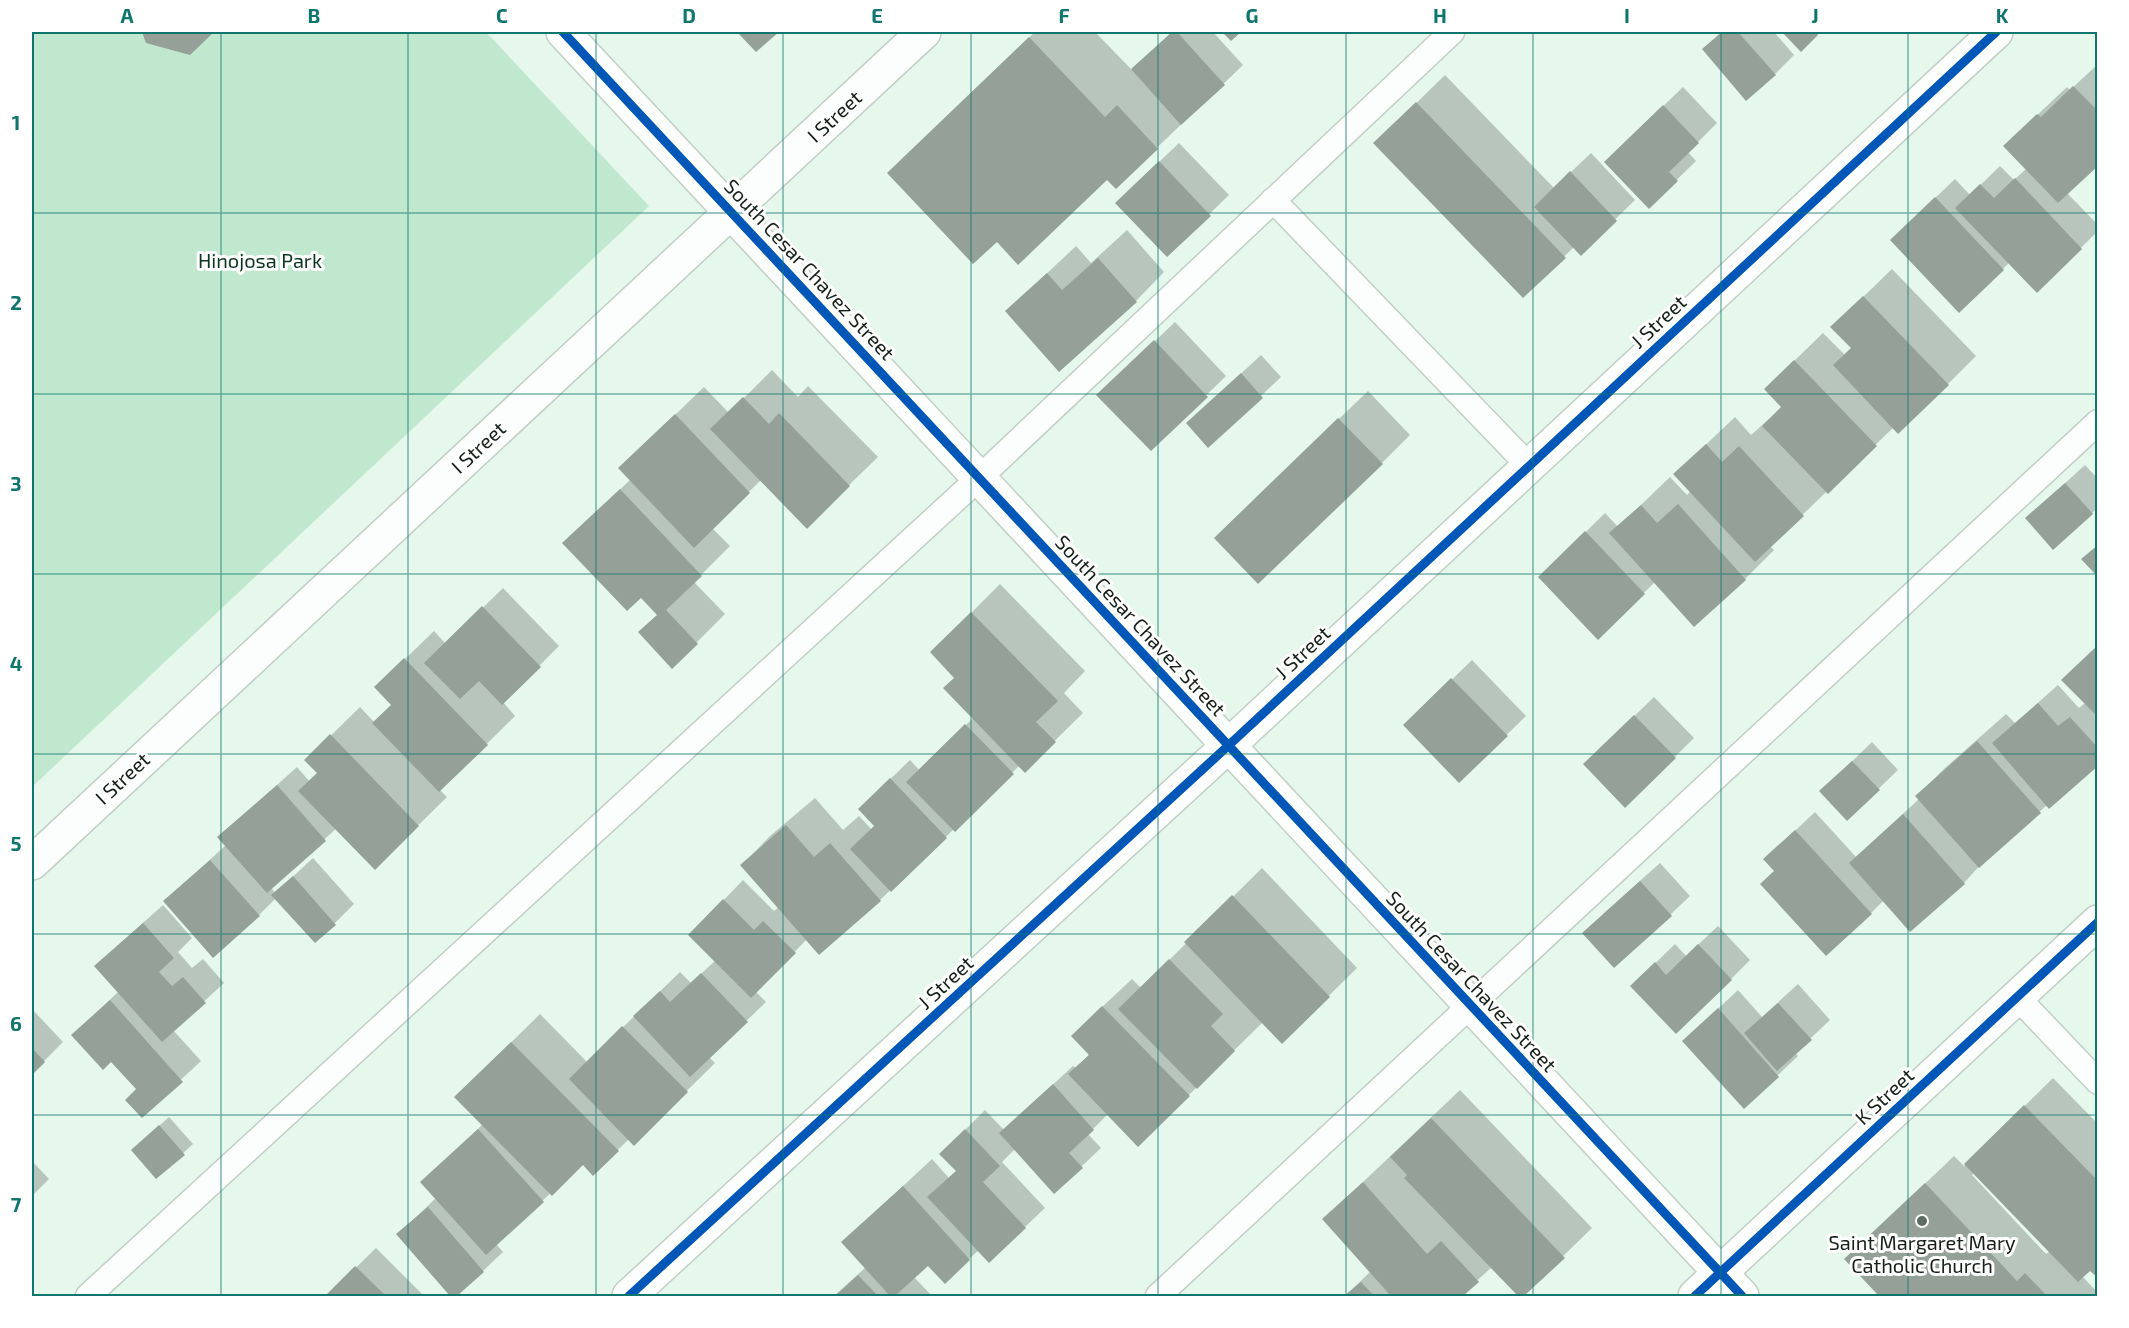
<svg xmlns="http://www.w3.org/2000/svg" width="2129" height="1328" font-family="'Exo 2',sans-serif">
<rect width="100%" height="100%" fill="#e6f7ec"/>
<!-- green -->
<path fill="#bfe8ce" d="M 32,32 L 486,32 L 649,206 L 32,787 Z"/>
<!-- shadow -->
<path fill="#0003" fill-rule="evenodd" d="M 144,32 L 212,32 L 190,53 L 147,42 Z
M 739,32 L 777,32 L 756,50 Z
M 1035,32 L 1095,32 L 1132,70 L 1172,32 L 1213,32 L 1243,65 L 1116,187 L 1107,178 L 925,137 Z
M 1721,32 L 1774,32 L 1794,55 L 1775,74 L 1704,49 Z
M 1784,32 L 1820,32 L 1801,50 Z
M 2098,64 L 2098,163 L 2067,193 L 2098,225 L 2098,231 L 2037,291 L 2010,262 L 1960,311 L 1911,221 L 1955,179 L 1970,195 L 2000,166 L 2014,180 L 2027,168 L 2034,118 L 2067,87 L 2070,90 Z
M 1445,75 L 1554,188 L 1591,153 L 1635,200 L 1581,253 L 1574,247 L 1523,296 L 1404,115 Z
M 1683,87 L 1717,123 L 1688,152 L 1696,161 L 1649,207 L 1625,143 Z
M 1179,143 L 1229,195 L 1167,255 L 1136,184 Z
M 1127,230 L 1164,272 L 1136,301 L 1059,370 L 1007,311 L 1076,246 L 1091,263 Z
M 1892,269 L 1976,356 L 1948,384 L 1894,427 L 1770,546 L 1774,550 L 1745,579 L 1694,625 L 1655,582 L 1598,638 L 1540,577 L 1605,513 L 1618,527 L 1670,477 L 1687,495 L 1691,491 L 1675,474 L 1735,417 L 1751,435 L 1769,419 L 1770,420 L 1783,407 L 1794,361 L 1823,333 L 1845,355 L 1852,348 L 1861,299 Z
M 1175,322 L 1226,376 L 1151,449 L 1118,376 Z
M 1261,355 L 1281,377 L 1208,446 L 1188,423 Z
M 772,370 L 798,397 L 808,386 L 878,457 L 849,485 L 761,480 L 712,528 L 730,546 L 694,582 L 725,614 L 672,667 L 658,614 L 641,596 L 564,543 L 631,479 L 649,440 L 704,387 L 729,413 Z
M 1368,391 L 1410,435 L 1382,463 L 1244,510 Z
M 2085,465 L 2098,479 L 2098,508 L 2092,513 L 2027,518 Z
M 1000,584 L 1085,671 L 1064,693 L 1083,713 L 1025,770 L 1020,765 L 955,830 L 954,829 L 880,900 L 807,939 L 756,992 L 766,1002 L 709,1057 L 715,1063 L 634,1143 L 629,1139 L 593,1174 L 583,1163 L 496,1244 L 503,1252 L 483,1271 L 452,1296 L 398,1234 L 436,1198 L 422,1182 L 483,1124 L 456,1097 L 540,1014 L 587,1062 L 680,972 L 691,983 L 716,960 L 690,935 L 743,880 L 774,911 L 779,907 L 742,865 L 770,836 L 815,798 L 843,830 L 859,816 L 872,830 L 876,826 L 879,790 L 910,760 L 920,771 L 974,717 L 956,677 L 932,652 Z
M 503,588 L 559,646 L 503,702 L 515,716 L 440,790 L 447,797 L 375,868 L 337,828 L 271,887 L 275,893 L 313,858 L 354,904 L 335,923 L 315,941 L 276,898 L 259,915 L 165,901 L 226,845 L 219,837 L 297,767 L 310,782 L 319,773 L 306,760 L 360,707 L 375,723 L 393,704 L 405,659 L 434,631 L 446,644 Z
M 2098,646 L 2098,764 L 2047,805 L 1982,863 L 1964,883 L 1884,900 L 1871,913 L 1775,870 L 1765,859 L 1815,812 L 1856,857 L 1919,799 L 1917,796 L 1945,768 L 2006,714 L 2015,723 L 2058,685 L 2079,708 L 2085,703 Z
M 1472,660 L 1526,716 L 1459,781 L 1405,725 Z
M 1654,697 L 1694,738 L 1625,806 L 1604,745 Z
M 1872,742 L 1898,770 L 1847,819 L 1841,772 Z
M 1660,863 L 1690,896 L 1670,915 L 1603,914 Z
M 1262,868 L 1357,968 L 1282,1042 L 1263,1022 L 1138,1145 L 1108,1114 L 1088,1134 L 1101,1148 L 1081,1167 L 1015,1149 L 1002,1162 L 1045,1208 L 989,1261 L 979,1250 L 969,1259 L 928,1264 L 914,1277 L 932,1296 L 834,1296 L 866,1267 L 843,1242 L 932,1159 L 949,1178 L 957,1170 L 941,1154 L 985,1110 L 1004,1130 L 1073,1066 L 1076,1068 L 1090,1054 L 1101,1008 L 1132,979 L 1141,988 Z
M 163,905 L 192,938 L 178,952 L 192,968 L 203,959 L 224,983 L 173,1030 L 201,1061 L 142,1116 L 138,1089 L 111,1060 L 73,1035 L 119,991 L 116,947 Z
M 1718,926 L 1750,960 L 1731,979 L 1632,986 L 1675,944 L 1686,956 Z
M 1798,984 L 1830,1020 L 1795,1053 L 1798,1056 L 1744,1107 L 1684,1041 L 1738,990 L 1762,1017 Z
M 32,1009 L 63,1042 L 32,1073 Z
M 2053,1078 L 2098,1124 L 2098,1276 L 2090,1268 L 2082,1276 L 2097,1292 L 2092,1296 L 1881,1296 L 1846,1259 L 1954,1156 L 1964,1166 ZM 1974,1173 L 2050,1251 L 2046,1254 L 1972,1175 Z
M 1460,1090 L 1592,1228 L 1522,1296 L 1520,1296 L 1492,1267 L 1460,1296 L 1345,1296 L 1371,1271 L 1324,1219 Z
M 169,1117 L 193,1144 L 157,1177 L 142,1141 Z
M 32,1161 L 49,1179 L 32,1196 Z
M 376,1248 L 424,1296 L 327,1296 Z"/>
<!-- building -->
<path fill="#94a098" d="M 142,32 L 214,32 L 190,55 L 146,43 Z
M 737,32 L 779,32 L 756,52 Z
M 1172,32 L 1177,32 L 1225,85 L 1181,125 L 1131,69 Z
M 1222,32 L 1241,32 L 1231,41 Z
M 1722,32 L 1738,32 L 1776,75 L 1746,101 L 1702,49 Z
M 1782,32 L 1816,32 L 1818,35 L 1801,52 Z
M 1029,37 L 1105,117 L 1117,105 L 1158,149 L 1116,189 L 1107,180 L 1018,265 L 997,242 L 973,264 L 887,173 Z
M 2073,86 L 2098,111 L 2098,166 L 2058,203 L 2003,146 L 2037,114 L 2041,117 Z
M 1416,102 L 1566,258 L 1523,298 L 1373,143 Z
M 1663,105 L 1699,143 L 1669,172 L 1678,181 L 1649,209 L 1604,162 Z
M 1159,161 L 1211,216 L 1167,257 L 1115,203 Z
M 1570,171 L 1617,221 L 1581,256 L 1534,207 Z
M 2015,178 L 2082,249 L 2037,293 L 1955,208 L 1980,184 L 1994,198 Z
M 1935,197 L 2004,270 L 1959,313 L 1890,240 Z
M 1098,258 L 1137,302 L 1059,372 L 1005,311 L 1047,273 L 1062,290 Z
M 1863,296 L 1949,385 L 1898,434 L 1833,365 L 1851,348 L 1830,327 Z
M 1154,340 L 1208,397 L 1151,451 L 1096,395 Z
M 1794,360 L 1877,446 L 1828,494 L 1762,426 L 1781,407 L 1764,389 Z
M 1241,373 L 1263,398 L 1208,448 L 1186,423 Z
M 743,397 L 769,424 L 779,413 L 850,486 L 807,529 L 710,429 Z
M 675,414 L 750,493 L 694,548 L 618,468 Z
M 1338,418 L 1383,464 L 1258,584 L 1214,538 Z
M 1706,444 L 1722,462 L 1739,446 L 1804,516 L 1755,562 L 1673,474 Z
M 2065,483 L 2093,514 L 2053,550 L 2025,518 Z
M 620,489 L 702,576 L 666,610 L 698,644 L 672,669 L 638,632 L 657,615 L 641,598 L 627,611 L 562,543 Z
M 1678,504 L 1746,580 L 1694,627 L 1609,533 L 1641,505 L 1657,523 Z
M 1585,531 L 1645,594 L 1598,640 L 1538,577 Z
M 2098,545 L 2098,577 L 2081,559 Z
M 482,606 L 541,667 L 502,705 L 479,681 L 460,699 L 424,663 Z
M 971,612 L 1058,701 L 1036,722 L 1056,742 L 1025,773 L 943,688 L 954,678 L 930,652 Z
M 2098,645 L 2098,717 L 2061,680 Z
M 404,658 L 488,745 L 439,792 L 372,723 L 391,705 L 374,687 Z
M 1451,678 L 1508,736 L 1459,783 L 1403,725 Z
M 2038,703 L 2058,726 L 2070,717 L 2098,748 L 2098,766 L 2049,809 L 1992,743 Z
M 1634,715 L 1676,758 L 1625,808 L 1583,764 Z
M 965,724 L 1014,774 L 955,832 L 906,782 Z
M 330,734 L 419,826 L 375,870 L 298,791 L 317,773 L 304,760 Z
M 1977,741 L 2041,813 L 1979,868 L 1915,796 Z
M 1852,761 L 1880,790 L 1847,821 L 1819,791 Z
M 890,778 L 947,838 L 891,892 L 850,849 L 874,826 L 858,809 Z
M 277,785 L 326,841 L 267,893 L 217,837 Z
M 1903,814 L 1965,884 L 1910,932 L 1849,863 Z
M 786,825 L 814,857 L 830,843 L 881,901 L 819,955 L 740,865 Z
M 1795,830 L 1872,914 L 1826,956 L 1760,884 L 1774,871 L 1763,859 Z
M 210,860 L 260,916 L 213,958 L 163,901 Z
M 293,876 L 336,925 L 315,943 L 271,895 Z
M 1640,881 L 1672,916 L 1614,968 L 1582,933 Z
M 1232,895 L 1330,997 L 1282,1044 L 1184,942 Z
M 723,899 L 754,930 L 763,921 L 796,953 L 751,998 L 688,935 Z
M 143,923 L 174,958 L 159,972 L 172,986 L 183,977 L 206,1003 L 162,1042 L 94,966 Z
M 1698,944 L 1732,980 L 1676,1034 L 1630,986 L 1655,962 L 1666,975 Z
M 1169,959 L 1223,1014 L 1211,1026 L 1235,1051 L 1197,1089 L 1118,1009 Z
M 701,973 L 748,1022 L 690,1077 L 633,1016 L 660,991 L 670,1002 Z
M 110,1000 L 183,1082 L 142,1118 L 125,1100 L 136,1089 L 111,1062 L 103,1070 L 71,1035 Z
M 1778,1003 L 1812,1040 L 1777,1071 L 1744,1033 Z
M 1102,1006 L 1190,1096 L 1138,1147 L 1068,1074 L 1089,1055 L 1071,1036 Z
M 1718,1008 L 1779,1077 L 1744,1109 L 1682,1041 Z
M 622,1026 L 688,1092 L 634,1146 L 569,1079 Z
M 511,1042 L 619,1151 L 593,1176 L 583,1165 L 552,1196 L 454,1097 Z
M 32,1048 L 45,1062 L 32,1075 Z
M 1053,1084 L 1094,1130 L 1069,1153 L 1083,1168 L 1054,1194 L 999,1133 Z
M 2024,1105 L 2098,1181 L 2098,1278 L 2090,1271 L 2078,1282 L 1964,1164 Z
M 1431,1118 L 1565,1258 L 1524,1296 L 1518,1296 L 1404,1178 L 1407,1175 L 1390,1157 Z
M 159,1125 L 185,1155 L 156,1179 L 131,1150 Z
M 478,1129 L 544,1202 L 486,1255 L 420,1182 Z
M 965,1129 L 1000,1166 L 983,1182 L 1026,1228 L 989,1263 L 927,1197 L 956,1171 L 939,1154 Z
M 1363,1182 L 1427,1254 L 1441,1241 L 1479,1282 L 1463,1296 L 1391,1296 L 1322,1219 Z
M 1925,1183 L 2017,1281 L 2025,1273 L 2047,1296 L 1879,1296 L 1844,1259 Z
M 903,1186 L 970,1260 L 945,1284 L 928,1266 L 895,1296 L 890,1296 L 841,1242 Z
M 428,1207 L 484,1272 L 457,1296 L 450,1296 L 396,1234 Z
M 355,1266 L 386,1296 L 325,1296 Z
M 858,1275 L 878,1296 L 835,1296 Z
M 1361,1282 L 1374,1296 L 1344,1296 Z"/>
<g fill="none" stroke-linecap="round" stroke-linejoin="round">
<defs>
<path id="lane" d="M 1273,200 L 1529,466
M 2017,997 L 2098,1082
M 88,1296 L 979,478 L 1452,32
M 1158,1296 L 2098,422"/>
<path id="street" d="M 32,863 L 924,32
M 629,1296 L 1229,745 L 1996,32"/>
<path id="secondary" d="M 563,32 L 1742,1296
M 1695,1296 L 2098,922"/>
</defs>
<!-- lane casing -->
<use href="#lane" stroke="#c2cfc7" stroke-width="27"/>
<!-- street casing -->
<use href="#street" stroke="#c2cfc7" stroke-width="36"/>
<!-- secondary casing -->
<use href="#secondary" stroke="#c2cfc7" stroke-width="36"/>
<!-- lane -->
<use href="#lane" stroke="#fbfefc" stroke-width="24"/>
<!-- street -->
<use href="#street" stroke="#fbfefc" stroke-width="33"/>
<!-- secondary -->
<use href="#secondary" stroke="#fbfefc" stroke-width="33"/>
<defs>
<path id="cycleway" d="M 563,32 L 1742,1296
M 629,1296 L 1229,745 L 1996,32
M 1695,1296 L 2098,922"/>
</defs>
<!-- cycleway casing -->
<use href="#cycleway" stroke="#fff" stroke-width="13"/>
<!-- cycleway -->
<use href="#cycleway" stroke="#0057b8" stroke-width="9"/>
</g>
<!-- grid -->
<path fill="none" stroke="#0f766e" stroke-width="1.5" stroke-opacity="0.55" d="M 221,32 L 221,1296M 408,32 L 408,1296M 596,32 L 596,1296M 783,32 L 783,1296M 971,32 L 971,1296M 1158,32 L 1158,1296M 1346,32 L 1346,1296M 1533,32 L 1533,1296M 1721,32 L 1721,1296M 1908,32 L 1908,1296M 32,213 L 2098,213M 32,394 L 2098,394M 32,574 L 2098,574M 32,754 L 2098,754M 32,934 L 2098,934M 32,1115 L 2098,1115"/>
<!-- markers -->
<circle fill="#5e6b63" stroke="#fff" stroke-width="2" cx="1922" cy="1221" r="6"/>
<g text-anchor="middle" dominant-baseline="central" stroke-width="6" stroke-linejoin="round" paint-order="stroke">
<!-- street labels -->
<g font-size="20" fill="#152019" stroke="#fff">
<text transform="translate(834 116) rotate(-43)">I Street</text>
<text transform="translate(810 269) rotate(47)">South Cesar Chavez Street</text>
<text transform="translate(1658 321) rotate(-43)">J Street</text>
<text transform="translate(478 447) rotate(-43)">I Street</text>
<text transform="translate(1141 625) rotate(47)">South Cesar Chavez Street</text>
<text transform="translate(1302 652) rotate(-43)">J Street</text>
<text transform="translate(122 778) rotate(-43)">I Street</text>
<text transform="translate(1472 981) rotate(47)">South Cesar Chavez Street</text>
<text transform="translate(945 982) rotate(-43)">J Street</text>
<text transform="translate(1884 1096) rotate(-43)">K Street</text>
</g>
<!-- park labels -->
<g font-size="20" fill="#0b3721" stroke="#fff">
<text x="260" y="260">Hinojosa Park</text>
</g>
<!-- poi labels -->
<g font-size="20" fill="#152019" stroke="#fff">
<text x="1922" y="1242">Saint Margaret Mary<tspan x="1922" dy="23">Catholic Church</tspan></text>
</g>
</g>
<!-- border -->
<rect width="2129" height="1328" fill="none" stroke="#ffffff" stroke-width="66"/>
<rect x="33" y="33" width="2063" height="1262" fill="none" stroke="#0f766e" stroke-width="2"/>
<g font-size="20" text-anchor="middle" font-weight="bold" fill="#0f766e">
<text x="127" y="23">A</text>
<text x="314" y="23">B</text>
<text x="502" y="23">C</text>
<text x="689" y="23">D</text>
<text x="877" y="23">E</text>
<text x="1064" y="23">F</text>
<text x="1252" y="23">G</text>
<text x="1440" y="23">H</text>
<text x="1627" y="23">I</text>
<text x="1815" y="23">J</text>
<text x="2002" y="23">K</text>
<text x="16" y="130">1</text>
<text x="16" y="310">2</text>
<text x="16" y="491">3</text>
<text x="16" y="671">4</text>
<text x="16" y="851">5</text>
<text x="16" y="1031">6</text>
<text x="16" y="1212">7</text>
</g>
</svg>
